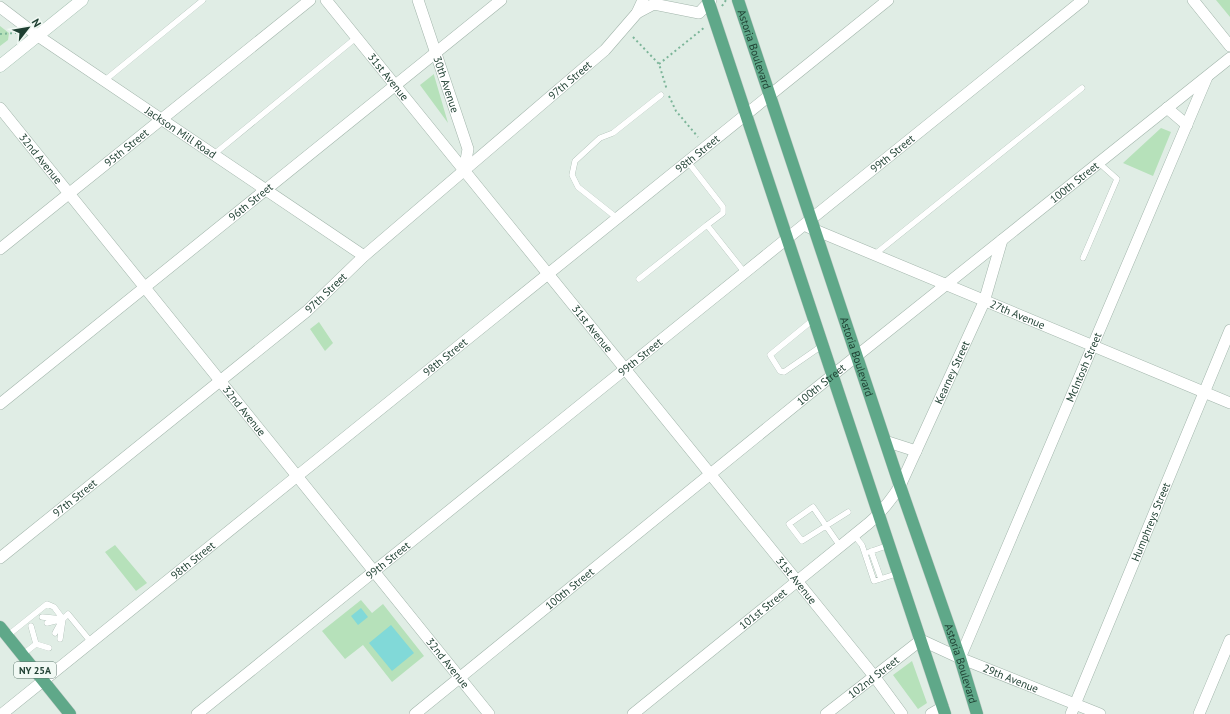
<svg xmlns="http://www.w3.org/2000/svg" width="1230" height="714" font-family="'PT Sans',sans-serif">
<rect width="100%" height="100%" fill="#e0ede5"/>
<!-- green -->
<path fill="#b6e1ba" d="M 1216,0 L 1230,0 L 1230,17 Z
M 0,26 L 9,33 L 8,40 L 0,46 Z
M 434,74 L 434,75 L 448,123 L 420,85 Z
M 1161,128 L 1171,132 L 1153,176 L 1123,163 Z
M 319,322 L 333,343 L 325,351 L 310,329 Z
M 115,545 L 147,583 L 136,591 L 105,552 Z
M 361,600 L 372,613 L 383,604 L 424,656 L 392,682 L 363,645 L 345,659 L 322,631 Z
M 912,661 L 927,703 L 918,709 L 893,675 Z"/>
<!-- water -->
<path fill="#81d9d8" d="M 361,608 L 368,617 L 358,625 L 351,616 Z
M 391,625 L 414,653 L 392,671 L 369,643 Z"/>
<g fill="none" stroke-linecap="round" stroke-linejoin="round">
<defs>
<path id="lane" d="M 104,81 L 203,0
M 213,155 L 357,37
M 688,162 L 723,207 L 723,213 L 707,225
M 617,218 L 578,187 L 572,175 L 575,161 L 600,138 L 613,133 L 661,95
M 874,255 L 1082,88
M 1083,258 L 1117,179 L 1099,163
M 639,279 L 707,225 L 745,273
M 814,319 L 770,355 L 780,371 L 784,372 L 823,345
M 854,535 L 862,545 L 874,581 L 899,573
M 840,546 L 813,507 L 789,524 L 802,541 L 848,512
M 871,551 L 881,579
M 869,552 L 889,545
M 42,617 L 63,619
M 47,623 L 59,620
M 31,626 L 36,644
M 55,633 L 61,622
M 7,636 L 47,604 L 54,607 L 63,619
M 60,639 L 63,619 L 68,614 L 91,642
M 22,655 L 36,644 L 49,648"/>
<g id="street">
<path id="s1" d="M 326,0 L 874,676 L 902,714"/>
<path id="s2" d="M 418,0 L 468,149 L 464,171"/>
<path d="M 1193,0 L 1230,46"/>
<path id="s3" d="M 0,7 L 38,36 L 364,256"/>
<path d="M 637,13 L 654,4 L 699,13 L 711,0"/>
<path id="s4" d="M 0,108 L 489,714"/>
<path d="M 1167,108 L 1187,125"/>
<path id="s5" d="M 808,227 L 1230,403"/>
<path id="s6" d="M 0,249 L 310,0"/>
<path id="s7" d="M 0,404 L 501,0"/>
<path d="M 885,441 L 916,451"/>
<path id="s8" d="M 0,558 L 307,311 L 364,256 L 605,50 L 637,13 L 643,0"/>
<path id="s9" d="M 960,658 L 1207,77"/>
<path id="s10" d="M 2,714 L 888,0"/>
<path id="s11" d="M 197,714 L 1083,0"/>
<path id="s12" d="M 415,714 L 809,394 L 1230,58"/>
<path id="s13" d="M 633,714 L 869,523 C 882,512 891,500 900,486 L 984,302 L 1002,240"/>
<path id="s14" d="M 826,714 L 921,640 L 960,658 L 1100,714"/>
<path d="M 931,714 L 943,707"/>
<path id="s15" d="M 1071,714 L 1230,330"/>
<path d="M 1199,714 L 1230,640"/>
</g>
<path id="secondary" d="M 0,66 L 82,0"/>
<g id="primary">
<path d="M 708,0 L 945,714"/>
<path id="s16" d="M 738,0 L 900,486 L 960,658 L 977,714"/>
<path d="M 0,627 L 70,714"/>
</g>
</defs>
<!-- lane casing -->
<use href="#lane" stroke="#a2b5ab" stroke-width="6"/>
<!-- street casing -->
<use href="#street" stroke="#a2b5ab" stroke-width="12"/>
<!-- secondary casing -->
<use href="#secondary" stroke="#a0bdae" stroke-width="13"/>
<!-- primary casing -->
<use href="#primary" stroke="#c0c9c5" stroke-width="13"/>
<!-- path -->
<path stroke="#7cb599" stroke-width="2" stroke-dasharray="2 3" stroke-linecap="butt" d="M 722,6 L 726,0
M 0,34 L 16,33
M 633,37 L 659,64 L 667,90
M 659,64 L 705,27
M 669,96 L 676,111 L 698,137"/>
<!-- lane -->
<use href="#lane" stroke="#fff" stroke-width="5.5"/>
<!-- street -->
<use href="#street" stroke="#fff" stroke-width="11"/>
<!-- secondary -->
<use href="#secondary" stroke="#fff" stroke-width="12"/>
<!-- primary -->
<use href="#primary" stroke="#5fa889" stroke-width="12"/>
</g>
<g text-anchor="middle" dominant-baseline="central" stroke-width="3.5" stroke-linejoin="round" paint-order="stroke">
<!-- shield labels -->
<rect fill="#f1f9f4" stroke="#5d776c" stroke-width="1" x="14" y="662" width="42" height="16" rx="3"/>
<g font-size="10" font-weight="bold" fill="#1e3f31">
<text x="35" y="670">NY 25A</text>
</g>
<!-- street labels -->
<g font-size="11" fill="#1e3f31" stroke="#f1f9f4">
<text stroke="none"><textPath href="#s16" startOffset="52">Astoria Boulevard</textPath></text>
<text stroke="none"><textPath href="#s1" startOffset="99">31st Avenue</textPath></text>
<text stroke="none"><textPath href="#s8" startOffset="744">97th Street</textPath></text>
<text stroke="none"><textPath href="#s2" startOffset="89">30th Avenue</textPath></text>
<text stroke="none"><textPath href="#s3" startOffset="220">Jackson Mill Road</textPath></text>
<text stroke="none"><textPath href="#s6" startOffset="162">95th Street</textPath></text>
<text stroke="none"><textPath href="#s10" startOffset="893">98th Street</textPath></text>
<text stroke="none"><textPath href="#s11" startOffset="893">99th Street</textPath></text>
<text stroke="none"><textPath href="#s4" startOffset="65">32nd Avenue</textPath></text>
<text stroke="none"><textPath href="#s12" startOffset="847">100th Street</textPath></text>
<text stroke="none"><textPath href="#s7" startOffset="322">96th Street</textPath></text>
<text stroke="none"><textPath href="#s8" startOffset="420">97th Street</textPath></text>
<text stroke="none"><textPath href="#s5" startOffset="227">27th Avenue</textPath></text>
<text stroke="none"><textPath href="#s1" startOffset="423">31st Avenue</textPath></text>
<text stroke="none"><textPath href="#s10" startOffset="569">98th Street</textPath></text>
<text stroke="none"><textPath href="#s11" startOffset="569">99th Street</textPath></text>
<text stroke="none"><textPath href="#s16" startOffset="376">Astoria Boulevard</textPath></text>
<text stroke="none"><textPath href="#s9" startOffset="316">McIntosh Street</textPath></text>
<text stroke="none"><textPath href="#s13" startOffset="477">Kearney Street</textPath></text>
<text stroke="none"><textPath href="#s12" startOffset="523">100th Street</textPath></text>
<text stroke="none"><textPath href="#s4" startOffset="389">32nd Avenue</textPath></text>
<text stroke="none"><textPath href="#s8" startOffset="96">97th Street</textPath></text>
<text stroke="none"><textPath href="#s15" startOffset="208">Humphreys Street</textPath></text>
<text stroke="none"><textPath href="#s10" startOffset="245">98th Street</textPath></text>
<text stroke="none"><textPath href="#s11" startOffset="245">99th Street</textPath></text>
<text stroke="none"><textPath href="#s1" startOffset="747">31st Avenue</textPath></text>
<text stroke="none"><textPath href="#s12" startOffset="199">100th Street</textPath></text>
<text stroke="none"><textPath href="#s13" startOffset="167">101st Street</textPath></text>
<text stroke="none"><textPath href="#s4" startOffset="713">32nd Avenue</textPath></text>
<text stroke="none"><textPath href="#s16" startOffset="700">Astoria Boulevard</textPath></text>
<text stroke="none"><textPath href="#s14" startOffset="60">102nd Street</textPath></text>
<text stroke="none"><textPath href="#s14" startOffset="218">29th Avenue</textPath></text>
</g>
</g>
<!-- north arrow -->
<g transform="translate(28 28) rotate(59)" stroke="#f1f9f4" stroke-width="3" paint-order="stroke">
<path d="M0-3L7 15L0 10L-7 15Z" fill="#1e3f31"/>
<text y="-6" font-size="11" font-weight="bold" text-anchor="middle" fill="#1e3f31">N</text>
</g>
</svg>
